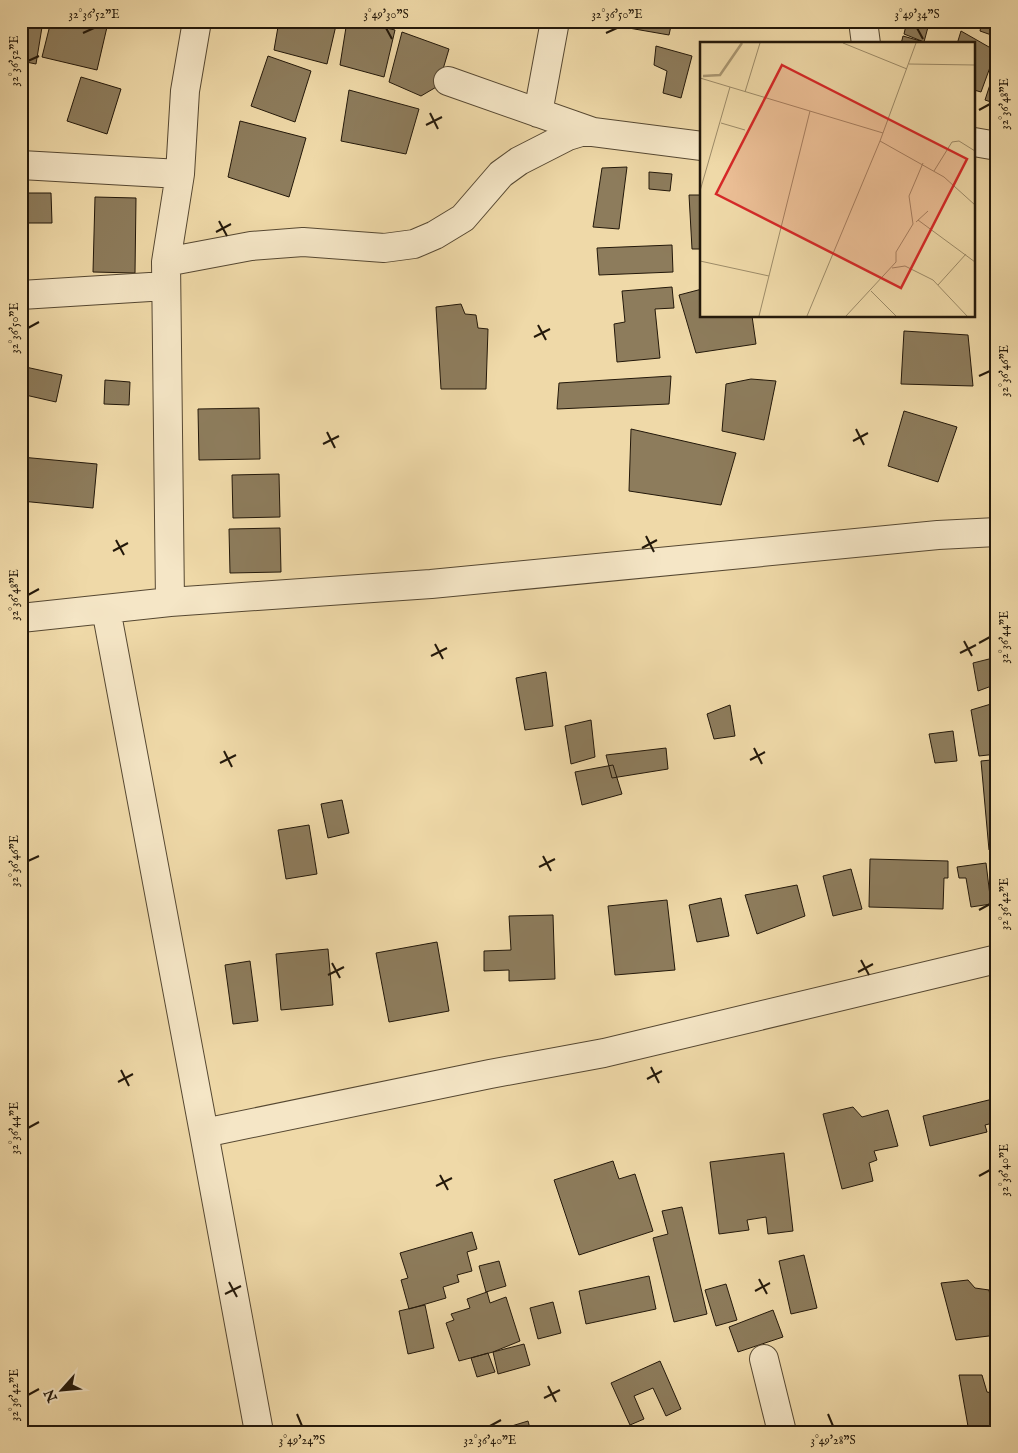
<svg xmlns="http://www.w3.org/2000/svg" width="1018" height="1453" font-family="'IM FELL English',serif">
<rect width="100%" height="100%" fill="#efd9a8"/>
<filter id="stains"><feTurbulence type="fractalNoise" baseFrequency=".004" numOctaves="4"/><feColorMatrix values="0 0 0 0 .2 0 0 0 0 .09 0 0 0 0 .02 0 0 0 .5 -.17"/></filter>
<radialGradient id="worn" r=".72"><stop offset=".6" stop-color="#630" stop-opacity="0"/><stop offset="1" stop-color="#630" stop-opacity=".3"/></radialGradient>
<!-- building -->
<path fill="#8d7c5c" stroke="#23180a" d="M 21,21 L 43,21 L 36,64 L 21,61 Z
M 51,21 L 82,21 L 107,27 L 97,70 L 42,57 Z
M 149,21 L 179,21 L 178,27 Z
M 279,21 L 337,21 L 327,64 L 274,50 Z
M 347,21 L 357,21 L 395,30 L 384,77 L 340,65 Z
M 623,21 L 672,21 L 669,35 L 623,27 Z
M 907,21 L 928,27 L 924,42 L 904,34 Z
M 982,21 L 997,21 L 997,37 L 980,31 Z
M 961,31 L 996,51 L 981,92 L 974,90 L 974,44 L 957,44 Z
M 402,32 L 449,49 L 438,86 L 421,96 L 389,82 Z
M 903,36 L 924,42 L 923,44 L 901,44 Z
M 656,46 L 692,56 L 681,98 L 663,93 L 667,71 L 654,65 Z
M 268,56 L 311,71 L 295,122 L 251,106 Z
M 996,66 L 997,67 L 997,104 L 985,100 Z
M 21,68 L 27,69 L 21,101 Z
M 81,77 L 121,89 L 107,134 L 67,121 Z
M 349,90 L 419,109 L 406,154 L 341,141 Z
M 240,121 L 306,138 L 289,197 L 228,177 Z
M 627,167 L 619,229 L 593,227 L 602,168 Z
M 649,172 L 672,174 L 670,191 L 649,189 Z
M 21,193 L 51,193 L 52,223 L 21,223 Z
M 689,195 L 702,195 L 702,249 L 692,249 Z
M 95,197 L 136,198 L 135,273 L 93,272 Z
M 672,245 L 673,272 L 599,275 L 597,248 Z
M 672,287 L 674,308 L 655,309 L 660,358 L 617,362 L 614,324 L 625,322 L 622,291 Z
M 702,289 L 702,316 L 752,316 L 756,344 L 696,353 L 679,295 Z
M 461,304 L 465,314 L 476,315 L 478,328 L 488,329 L 486,389 L 441,389 L 436,307 Z
M 904,331 L 968,335 L 973,386 L 901,384 Z
M 21,366 L 62,375 L 56,402 L 21,394 Z
M 671,376 L 669,404 L 557,409 L 559,383 Z
M 751,379 L 776,381 L 764,440 L 722,431 L 726,384 Z
M 105,380 L 130,382 L 129,405 L 104,404 Z
M 259,408 L 260,459 L 199,460 L 198,409 Z
M 904,411 L 957,427 L 938,482 L 888,466 Z
M 631,429 L 736,453 L 721,505 L 629,491 Z
M 21,457 L 97,464 L 93,508 L 21,501 Z
M 279,474 L 280,517 L 233,518 L 232,475 Z
M 280,528 L 281,572 L 230,573 L 229,529 Z
M 997,657 L 997,684 L 978,691 L 973,663 Z
M 546,672 L 553,726 L 525,730 L 516,678 Z
M 991,704 L 997,754 L 979,756 L 971,710 Z
M 730,705 L 735,736 L 714,739 L 707,714 Z
M 591,720 L 595,757 L 571,764 L 565,726 Z
M 953,731 L 957,761 L 935,763 L 929,734 Z
M 666,748 L 668,769 L 612,778 L 606,755 Z
M 991,760 L 993,783 L 997,782 L 997,849 L 989,850 L 981,761 Z
M 613,765 L 622,794 L 582,805 L 575,772 Z
M 342,800 L 349,833 L 328,838 L 321,804 Z
M 309,825 L 317,874 L 286,879 L 278,830 Z
M 870,859 L 948,861 L 948,878 L 944,878 L 943,909 L 869,907 Z
M 986,863 L 991,904 L 971,907 L 966,878 L 959,878 L 957,867 Z
M 851,869 L 862,909 L 833,916 L 823,876 Z
M 797,885 L 805,916 L 757,934 L 745,895 Z
M 721,898 L 729,936 L 697,942 L 689,905 Z
M 667,900 L 675,970 L 615,975 L 608,906 Z
M 553,915 L 555,979 L 509,981 L 509,970 L 484,971 L 484,951 L 511,950 L 509,916 Z
M 437,942 L 449,1011 L 389,1022 L 376,953 Z
M 328,949 L 333,1005 L 281,1010 L 276,954 Z
M 250,961 L 258,1021 L 233,1024 L 225,965 Z
M 997,1098 L 997,1122 L 985,1125 L 987,1132 L 930,1146 L 923,1116 Z
M 853,1107 L 862,1117 L 888,1110 L 898,1146 L 874,1151 L 877,1160 L 869,1163 L 873,1181 L 842,1189 L 823,1114 Z
M 784,1153 L 793,1231 L 768,1234 L 766,1217 L 747,1220 L 749,1230 L 719,1234 L 710,1162 Z
M 613,1161 L 619,1179 L 635,1174 L 653,1231 L 579,1255 L 554,1180 Z
M 682,1207 L 707,1314 L 674,1322 L 653,1238 L 668,1234 L 662,1211 Z
M 472,1232 L 477,1249 L 467,1252 L 472,1271 L 457,1275 L 459,1282 L 443,1287 L 446,1298 L 409,1309 L 401,1280 L 408,1278 L 400,1253 Z
M 804,1255 L 817,1308 L 791,1314 L 779,1261 Z
M 499,1261 L 506,1286 L 486,1292 L 479,1266 Z
M 649,1276 L 656,1309 L 586,1324 L 579,1291 Z
M 968,1280 L 975,1288 L 989,1290 L 997,1335 L 956,1340 L 941,1283 Z
M 726,1284 L 737,1320 L 716,1326 L 705,1290 Z
M 487,1292 L 490,1303 L 506,1297 L 520,1341 L 493,1352 L 459,1361 L 446,1323 L 454,1320 L 451,1314 L 470,1308 L 467,1299 Z
M 553,1302 L 561,1333 L 538,1339 L 530,1308 Z
M 425,1305 L 434,1348 L 408,1354 L 399,1311 Z
M 773,1310 L 783,1337 L 738,1352 L 729,1327 Z
M 524,1344 L 530,1365 L 498,1374 L 493,1352 Z
M 488,1353 L 495,1372 L 477,1377 L 471,1358 Z
M 660,1361 L 681,1409 L 666,1416 L 653,1388 L 634,1396 L 644,1419 L 630,1425 L 611,1383 Z
M 959,1375 L 982,1375 L 987,1392 L 992,1393 L 990,1383 L 997,1382 L 997,1432 L 969,1432 Z
M 528,1421 L 531,1432 L 492,1432 Z"/>
<g fill="none" stroke-linecap="round" stroke-linejoin="round">
<defs>
<path id="minor" d="M 863,21 L 866,44
M 448,81 L 593,132
M 538,113 L 555,21
M 974,142 L 997,146
M 21,165 L 180,174
M 166,262 L 251,246 L 303,242 L 384,248 L 414,244 L 435,235 L 463,218 L 501,174 L 519,161 L 568,136 L 581,132 L 593,132 L 702,146
M 21,295 L 166,286
M 170,602 L 166,262 L 180,174 L 185,91 L 197,21
M 106,609 L 204,1133 L 259,1432
M 21,618 L 170,602 L 431,584 L 938,535 L 997,532
M 204,1133 L 490,1074 L 604,1053 L 997,959
M 764,1359 L 782,1432"/>
</defs>
<!-- minor casing -->
<use href="#minor" stroke="#564832" stroke-width="30"/>
<!-- minor -->
<use href="#minor" stroke="#f5e6c6" stroke-width="28"/>
</g>
<!-- ticks -->
<path fill="none" stroke="#23180a" stroke-width="2" d="M 386,28 L 392,39M 917,28 L 923,39M 83,33 L 94,28M 606,33 L 617,28M 28,61 L 39,56M 979,110 L 990,104M 430,113 L 438,129M 426,125 L 442,117M 219,221 L 227,236M 216,232 L 231,224M 538,325 L 546,340M 28,328 L 39,322M 534,337 L 550,329M 979,376 L 990,371M 856,429 L 864,445M 327,432 L 335,448M 853,441 L 868,433M 323,444 L 339,436M 646,536 L 654,552M 116,540 L 124,555M 642,548 L 657,540M 113,551 L 128,543M 28,595 L 39,589M 964,641 L 972,656M 979,643 L 990,637M 435,644 L 443,659M 960,653 L 976,645M 431,656 L 447,648M 754,748 L 762,764M 224,751 L 232,767M 750,760 L 765,752M 220,763 L 236,755M 543,856 L 551,871M 28,861 L 39,856M 539,867 L 555,859M 979,910 L 990,904M 861,960 L 869,975M 332,963 L 340,978M 858,972 L 873,964M 328,975 L 344,967M 651,1067 L 659,1083M 121,1070 L 129,1086M 647,1079 L 662,1071M 118,1082 L 133,1074M 28,1128 L 39,1122M 440,1175 L 448,1190M 979,1176 L 990,1170M 436,1186 L 452,1178M 759,1279 L 767,1294M 229,1282 L 237,1297M 755,1291 L 770,1283M 225,1294 L 241,1286M 548,1386 L 556,1402M 28,1395 L 39,1389M 544,1398 L 560,1390M 297,1414 L 302,1426M 828,1414 L 833,1426M 490,1426 L 501,1420"/>
<!-- overview -->
<g transform="translate(700 42)">
<rect width="275" height="275" fill="#efd9a8"/>
<path fill="none" stroke="#aa9772" stroke-width="2.5" d="M 3,34 L 20,33 L 42,1"/>
<path fill="none" stroke="#9d8c69" stroke-width="1" d="M 143,1 L 207,27M 209,22 L 275,23M 0,36 L 183,91M 45,50 L 60,1M 21,81 L 45,88M 180,99 L 244,135 L 275,163M 234,129 L 252,100 L 259,99 L 275,109M 0,149 L 30,45M 218,178 L 275,220M 216,180 L 228,169M 0,219 L 69,234M 192,226 L 205,224 L 233,238 L 267,274M 238,243 L 266,212M 171,249 L 196,274M 59,274 L 110,69M 107,274 L 180,99 L 216,1M 146,274 L 196,220 L 196,210 L 213,182 L 209,154 L 223,121"/>
<path fill="#d62828" fill-opacity="0.15" stroke="#d62828" stroke-width="2.5" d="M 82,23 L 267,117 L 201,246 L 16,152 Z"/>
<rect width="275" height="275" fill="none" stroke="#23180a" stroke-width="2.5"/>
</g>
<!-- margin -->
<rect width="1018" height="1453" fill="none" stroke="#efd9a8" stroke-width="55"/>
<!-- north arrow -->
<g transform="translate(62 1390) rotate(243)" stroke="#f5e6c6" stroke-width="4" paint-order="stroke">
<path d="M0-4L9 19L0 12L-9 19Z" fill="#23180a"/>
<text y="-8" font-size="14" font-weight="bold" text-anchor="middle" fill="#23180a">N</text>
</g>
<rect x="28" y="28" width="962" height="1398" fill="none" stroke="#23180a" stroke-width="2"/>
<g font-size="12" text-anchor="middle" fill="#23180a">
<text x="94" y="18">32°36'52"E</text>
<text x="386" y="18">3°49'30"S</text>
<text x="617" y="18">32°36'50"E</text>
<text x="917" y="18">3°49'34"S</text>
<text transform="translate(14 61) rotate(-90)" y="4">32°36'52"E</text>
<text transform="translate(1004 104) rotate(-90)" y="4">32°36'48"E</text>
<text transform="translate(14 328) rotate(-90)" y="4">32°36'50"E</text>
<text transform="translate(1004 371) rotate(-90)" y="4">32°36'46"E</text>
<text transform="translate(14 595) rotate(-90)" y="4">32°36'48"E</text>
<text transform="translate(1004 637) rotate(-90)" y="4">32°36'44"E</text>
<text transform="translate(14 861) rotate(-90)" y="4">32°36'46"E</text>
<text transform="translate(1004 904) rotate(-90)" y="4">32°36'42"E</text>
<text transform="translate(14 1128) rotate(-90)" y="4">32°36'44"E</text>
<text transform="translate(1004 1170) rotate(-90)" y="4">32°36'40"E</text>
<text transform="translate(14 1395) rotate(-90)" y="4">32°36'42"E</text>
<text x="302" y="1444">3°49'24"S</text>
<text x="490" y="1444">32°36'40"E</text>
<text x="833" y="1444">3°49'28"S</text>
</g>
<rect width="100%" height="100%" filter="url(#stains)"/>
<rect width="100%" height="100%" fill="url(#worn)"/>
</svg>
